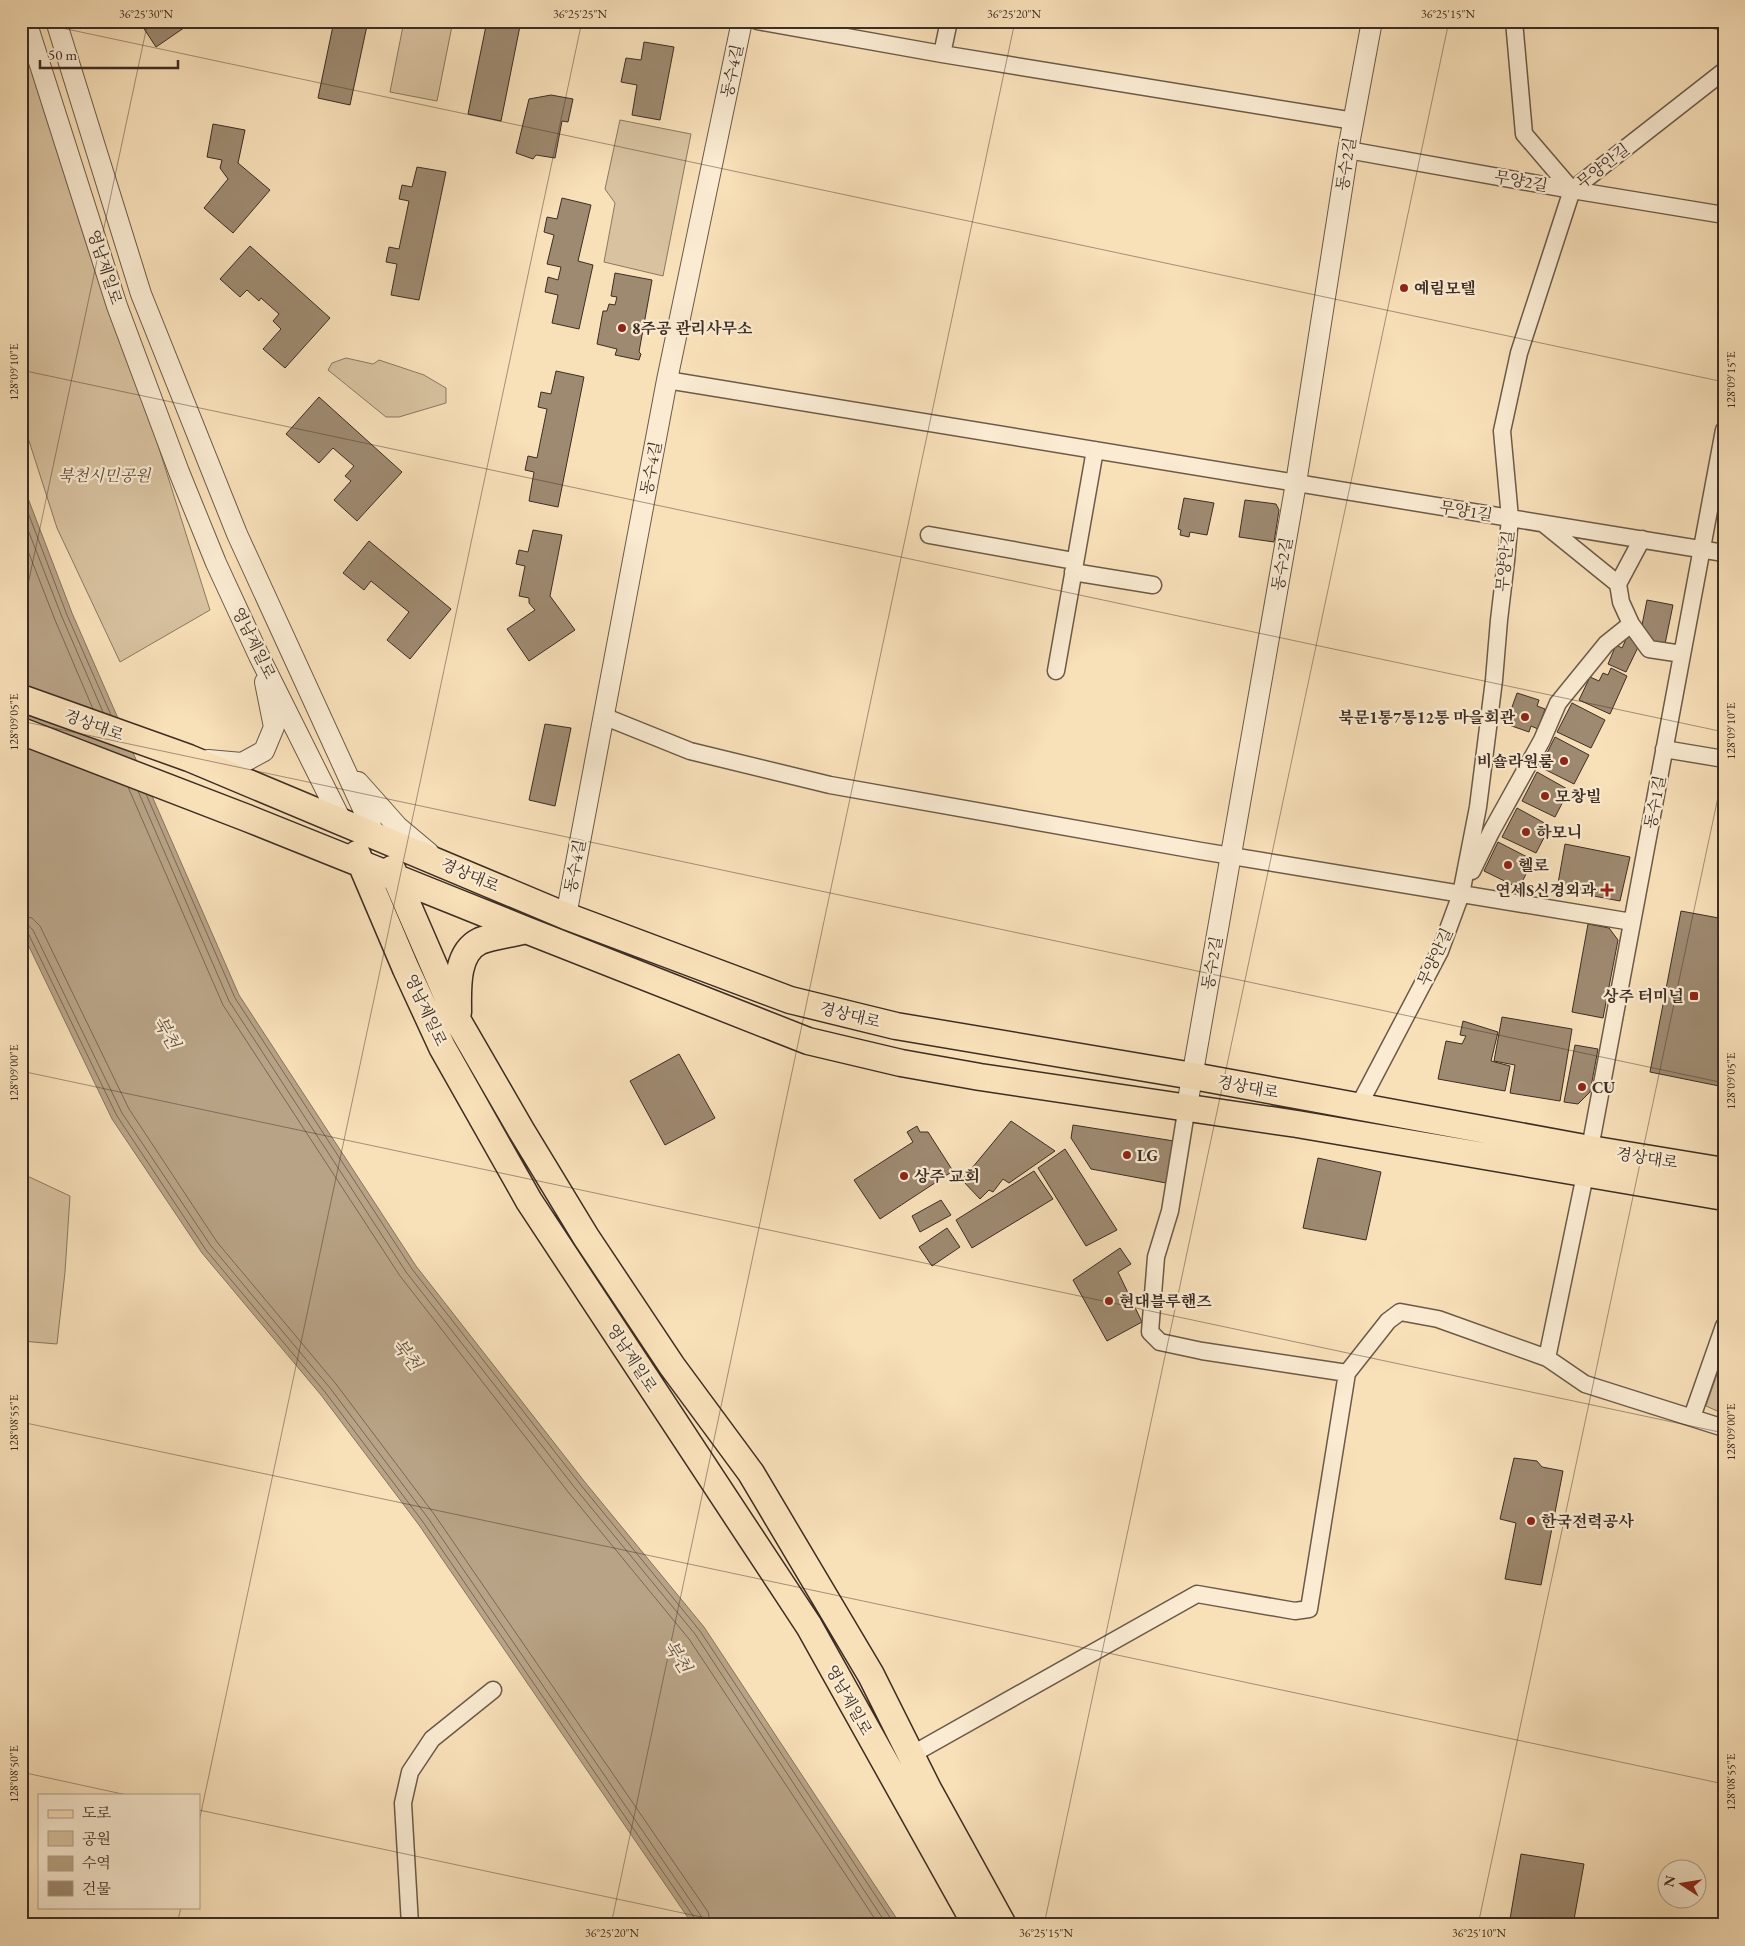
<svg xmlns="http://www.w3.org/2000/svg" width="1745" height="1946" font-family="'EB Garamond','Noto Serif KR',serif">
<rect width="100%" height="100%" fill="#f8e0b9"/>
<filter id="stains"><feTurbulence type="fractalNoise" baseFrequency=".004" numOctaves="4"/><feColorMatrix values="0 0 0 0 .2 0 0 0 0 .09 0 0 0 0 .02 0 0 0 .5 -.17"/></filter>
<radialGradient id="worn" r=".72"><stop offset=".6" stop-color="#630" stop-opacity="0"/><stop offset="1" stop-color="#630" stop-opacity=".3"/></radialGradient>
<!-- green -->
<path fill="#d8c2a0" stroke="#8a7862" d="M 21,21 L 24,21 L 210,610 L 120,662 L 57,528 L 21,416 Z
M 404,21 L 453,21 L 437,101 L 390,92 Z
M 620,120 L 691,134 L 663,276 L 604,262 L 615,203 L 605,189 Z
M 346,358 L 373,364 L 379,360 L 424,375 L 446,388 L 446,403 L 399,417 L 386,417 L 328,370 L 332,363 Z
M 23,1174 L 70,1196 L 65,1272 L 57,1344 L 21,1341 L 21,1175 Z
M 1724,1354 L 1724,1414 L 1706,1406 Z"/>
<!-- water -->
<path fill="#b8a386" stroke="#87745e" d="M 21,480 L 72,613 L 239,995 L 416,1266 L 584,1481 L 704,1627 L 901,1925 L 693,1925 L 419,1525 L 321,1395 L 202,1253 L 112,1119 L 21,930 Z"/>
<g fill="none" stroke-linecap="round" stroke-linejoin="round">
<!-- shore -->
<path stroke="#7a6854" stroke-width="1" d="M 21,494 L 67,615 L 111,715
M 21,512 L 62,617 L 103,712
M 21,533 L 55,620 L 93,709
M 128,787 L 223,1005 L 400,1276 L 569,1493 L 689,1639 L 879,1925
M 138,791 L 229,1001 L 406,1272 L 575,1488 L 695,1634 L 887,1925
M 146,794 L 235,998 L 412,1269 L 580,1484 L 700,1631 L 895,1925
M 21,916 L 32,918 L 40,926 L 129,1109 L 217,1242 L 336,1384 L 434,1514 L 708,1912 L 711,1925
M 21,923 L 28,925 L 33,930 L 122,1113 L 211,1246 L 330,1388 L 428,1518 L 701,1916 L 703,1925
M 21,930 L 28,933 L 117,1116 L 206,1250 L 325,1392 L 423,1522 L 696,1920 L 697,1925"/>
</g>
<!-- building -->
<path fill="#9e8a71" stroke="#3d2d23" d="M 139,21 L 194,21 L 156,47 Z
M 334,21 L 368,21 L 350,105 L 318,98 Z
M 487,21 L 521,21 L 501,121 L 468,114 Z
M 644,42 L 674,47 L 660,120 L 632,115 L 637,85 L 621,82 L 626,58 L 641,60 Z
M 551,95 L 573,99 L 568,122 L 562,121 L 555,158 L 536,155 L 533,159 L 516,153 L 529,99 Z
M 213,124 L 245,130 L 238,163 L 270,190 L 233,233 L 204,208 L 228,179 L 220,168 L 222,160 L 207,157 Z
M 417,167 L 446,172 L 419,300 L 391,295 L 397,264 L 386,262 L 389,247 L 399,249 L 409,201 L 399,199 L 402,185 L 412,187 Z
M 562,198 L 591,205 L 578,261 L 593,265 L 579,329 L 552,323 L 558,295 L 545,292 L 548,277 L 558,280 L 561,267 L 547,264 L 554,235 L 544,232 L 547,217 L 557,219 Z
M 250,246 L 330,318 L 285,368 L 263,349 L 281,329 L 273,321 L 279,314 L 261,298 L 259,301 L 247,290 L 240,297 L 220,279 Z
M 615,273 L 652,280 L 639,352 L 641,354 L 639,360 L 615,355 L 617,349 L 597,344 L 603,311 L 607,311 L 609,304 L 615,305 L 617,297 L 611,296 Z
M 556,371 L 584,377 L 558,507 L 529,501 L 534,472 L 525,470 L 528,456 L 537,458 L 547,409 L 538,407 L 541,392 L 551,394 Z
M 319,397 L 402,472 L 357,521 L 334,500 L 351,481 L 345,476 L 354,466 L 333,448 L 319,463 L 286,434 Z
M 1184,498 L 1214,503 L 1207,535 L 1190,532 L 1189,537 L 1180,535 L 1181,530 L 1178,529 Z
M 1245,500 L 1276,504 L 1279,510 L 1274,542 L 1239,537 Z
M 533,530 L 562,535 L 550,596 L 575,630 L 529,661 L 507,629 L 535,610 L 529,603 L 529,598 L 519,596 L 525,566 L 516,564 L 519,550 L 528,552 Z
M 369,541 L 451,609 L 410,659 L 387,640 L 409,612 L 371,581 L 364,590 L 343,573 Z
M 1647,600 L 1673,605 L 1665,644 L 1650,641 L 1641,630 Z
M 1628,635 L 1641,641 L 1626,672 L 1608,664 L 1616,645 L 1622,648 Z
M 1611,668 L 1627,676 L 1610,714 L 1579,700 L 1590,677 L 1599,681 L 1603,673 L 1608,675 Z
M 1517,693 L 1539,700 L 1537,706 L 1545,709 L 1538,729 L 1531,726 L 1529,732 L 1506,724 Z
M 1572,703 L 1605,720 L 1591,748 L 1557,732 Z
M 545,724 L 571,728 L 555,806 L 529,800 Z
M 1555,737 L 1589,755 L 1574,784 L 1540,767 Z
M 1537,772 L 1569,790 L 1555,817 L 1522,801 Z
M 1517,808 L 1550,826 L 1536,853 L 1502,837 Z
M 1498,842 L 1533,860 L 1519,888 L 1484,871 Z
M 1565,844 L 1630,857 L 1620,901 L 1557,889 Z
M 1681,911 L 1724,919 L 1724,1087 L 1650,1072 Z
M 1588,924 L 1609,928 L 1618,940 L 1603,1018 L 1572,1012 Z
M 1502,1017 L 1572,1029 L 1560,1101 L 1510,1093 L 1515,1065 L 1494,1061 Z
M 1463,1021 L 1498,1032 L 1491,1061 L 1510,1066 L 1505,1091 L 1438,1079 L 1446,1041 L 1462,1044 L 1466,1036 L 1460,1035 Z
M 1575,1045 L 1598,1049 L 1590,1092 L 1578,1104 L 1564,1102 Z
M 679,1054 L 715,1118 L 665,1145 L 630,1081 Z
M 1011,1121 L 1055,1151 L 1009,1183 L 1003,1179 L 993,1192 L 989,1190 L 980,1199 L 962,1180 Z
M 1073,1125 L 1174,1141 L 1166,1183 L 1091,1169 L 1071,1138 Z
M 917,1126 L 920,1132 L 928,1132 L 953,1171 L 880,1219 L 854,1180 L 913,1142 L 907,1132 Z
M 1065,1149 L 1117,1230 L 1086,1246 L 1038,1168 Z
M 1318,1158 L 1381,1172 L 1366,1240 L 1303,1228 Z
M 1034,1171 L 1053,1199 L 972,1248 L 956,1220 Z
M 941,1200 L 951,1215 L 920,1232 L 912,1216 Z
M 947,1228 L 960,1247 L 932,1266 L 919,1247 Z
M 1120,1248 L 1131,1264 L 1118,1272 L 1142,1322 L 1107,1341 L 1073,1280 Z
M 1514,1458 L 1537,1461 L 1542,1467 L 1563,1471 L 1541,1585 L 1505,1579 L 1516,1523 L 1500,1519 Z
M 1521,1854 L 1584,1864 L 1573,1925 L 1509,1925 Z"/>
<g fill="none" stroke-linecap="round" stroke-linejoin="round">
<defs>
<path id="minor" d="M 757,21 L 942,54 L 1354,121
M 1514,21 L 1524,134 L 1572,190
M 942,54 L 949,21
M 1348,150 L 1572,190 L 1724,215
M 667,380 L 1724,553
M 1544,524 L 1618,584 L 1621,602 L 1631,624
M 929,535 L 1074,561
M 1073,572 L 1153,585
M 1618,584 L 1642,539
M 1056,671 L 1095,450
M 603,716 L 690,751 L 830,785 L 1201,851 L 1632,922
M 1664,749 L 1724,759
M 1472,871 L 1491,832 L 1542,740 L 1558,703 L 1606,644 L 1631,624 L 1649,649 L 1682,654
M 1187,1106 L 1170,1211 L 1156,1257 L 1150,1332 L 1160,1342 L 1202,1351 L 1347,1373 L 1388,1321 L 1400,1312 L 1438,1319 L 1547,1358 L 1585,1384 L 1724,1428
M 1358,1107 L 1440,951 L 1461,894 L 1478,807 L 1494,680 L 1499,620 L 1506,561 L 1510,518 L 1502,431 L 1519,353 L 1572,190 L 1724,71
M 1547,1358 L 1585,1175 L 1724,430
M 1692,1417 L 1724,1326
M 911,1755 L 1197,1594 L 1295,1611 L 1309,1609 L 1347,1373
M 410,1925 L 403,1803 L 410,1772 L 432,1739 L 493,1690"/>
<path id="tertiary" d="M 26,21 L 117,306 L 179,472 L 216,563 L 259,656 L 342,822
M 56,21 L 141,294 L 237,534 L 375,835
M 208,760 L 242,763 L 264,751 L 274,727 L 265,682
M 358,782 L 398,827 L 429,853
M 566,916 L 667,380 L 742,21
M 1187,1106 L 1296,483 L 1348,150 L 1372,21"/>
<path id="primary" d="M 21,698 L 189,758 L 566,916 L 790,1000 L 896,1026 L 1193,1076 L 1590,1149 L 1724,1171
M 21,731 L 247,818 L 526,930 L 808,1041 L 901,1063 L 980,1077 L 1297,1124 L 1724,1197
M 357,854 L 406,969 L 442,1047 L 529,1201 L 809,1626 L 976,1925
M 392,869 L 458,1021 L 521,1130 L 586,1237 L 672,1366 L 751,1473 L 871,1675 L 928,1789 L 1003,1925
M 458,1012 C 458,990 455,953 480,941 C 492,936 512,934 526,930"/>
</defs>
<!-- minor casing -->
<use href="#minor" stroke="#6c5a48" stroke-width="19"/>
<!-- tertiary casing -->
<use href="#tertiary" stroke="#6c5a48" stroke-width="22"/>
<!-- primary casing -->
<use href="#primary" stroke="#3d2d23" stroke-width="29"/>
<!-- minor -->
<use href="#minor" stroke="#faebd2" stroke-width="16"/>
<!-- tertiary -->
<use href="#tertiary" stroke="#faebd2" stroke-width="20"/>
<!-- primary -->
<use href="#primary" stroke="#f8e0b9" stroke-width="26"/>
</g>
<!-- ticks -->
<path fill="none" stroke="#3d2d23" stroke-width="1" stroke-opacity="0.45" d="M 29,21 L 1724,382M 1678,21 L 1724,31M 21,370 L 1724,732M 21,617 L 148,21M 21,721 L 1724,1083M 21,1071 L 1724,1433M 21,1422 L 1724,1784M 21,1772 L 127,1795M 199,1810 L 739,1925M 199,1822 L 582,21M 177,1925 L 181,1907M 611,1925 L 1015,21M 1044,1925 L 1449,21M 1478,1925 L 1724,769"/>
<!-- markers -->
<g fill="#8f2418" stroke="#faebd2" stroke-width="2">
<circle cx="1404" cy="288" r="5"/>
<circle cx="622" cy="328" r="5"/>
<circle cx="1525" cy="717" r="5"/>
<circle cx="1564" cy="761" r="5"/>
<circle cx="1545" cy="796" r="5"/>
<circle cx="1526" cy="832" r="5"/>
<circle cx="1508" cy="865" r="5"/>
<path d="M1604.5 882.5h5v5h5v5h-5v5h-5v-5h-5v-5h5z"/>
<rect x="1689" y="991" width="10" height="10" rx="2.5"/>
<circle cx="1582" cy="1087" r="5"/>
<circle cx="1127" cy="1155" r="5"/>
<circle cx="904" cy="1176" r="5"/>
<circle cx="1109" cy="1301" r="5"/>
<circle cx="1531" cy="1521" r="5"/>
</g>
<g text-anchor="middle" dominant-baseline="central" stroke-width="4.5" stroke-linejoin="round" paint-order="stroke">
<!-- street labels -->
<g font-size="16" fill="#3d2d23" stroke="#faebd2">
<text transform="translate(732 71) rotate(-78)">동수4길</text>
<text transform="translate(1346 164) rotate(-81)">동수2길</text>
<text transform="translate(1603 166) rotate(-38)">무양안길</text>
<text transform="translate(1521 181) rotate(10)">무양2길</text>
<text transform="translate(105 267) rotate(72)">영남제일로</text>
<text transform="translate(651 468) rotate(-79)">동수4길</text>
<text transform="translate(1466 511) rotate(9)">무양1길</text>
<text transform="translate(1505 561) rotate(-84)">무양안길</text>
<text transform="translate(1282 564) rotate(-80)">동수2길</text>
<text transform="translate(254 643) rotate(64)">영남제일로</text>
<text transform="translate(94 725) rotate(20)">경상대로</text>
<text transform="translate(1655 802) rotate(-79)">동수1길</text>
<text transform="translate(575 866) rotate(-79)">동수4길</text>
<text transform="translate(470 875) rotate(23)">경상대로</text>
<text transform="translate(1435 957) rotate(-65)">무양안길</text>
<text transform="translate(1212 963) rotate(-80)">동수2길</text>
<text transform="translate(426 1010) rotate(65)">영남제일로</text>
<text transform="translate(850 1015) rotate(14)">경상대로</text>
<text transform="translate(1248 1087) rotate(11)">경상대로</text>
<text transform="translate(1647 1158) rotate(9)">경상대로</text>
<text transform="translate(632 1358) rotate(57)">영남제일로</text>
<text transform="translate(849 1700) rotate(61)">영남제일로</text>
</g>
<!-- poi labels -->
<g font-size="16" font-weight="bold" fill="#3d2d23" stroke="#faebd2" text-anchor="start">
<text x="1414" y="288">예림모텔</text>
<text x="632" y="328">8주공 관리사무소</text>
<text x="1515" y="717" text-anchor="end">북문1통7통12통 마을회관</text>
<text x="1554" y="761" text-anchor="end">비숄라원룸</text>
<text x="1555" y="796">모창빌</text>
<text x="1536" y="832">하모니</text>
<text x="1518" y="865">헬로</text>
<text x="1596" y="890" text-anchor="end">연세S신경외과</text>
<text x="1684" y="996" text-anchor="end">상주 터미널</text>
<text x="1592" y="1087">CU</text>
<text x="1137" y="1155">LG</text>
<text x="914" y="1176">상주 교회</text>
<text x="1119" y="1301">현대블루핸즈</text>
<text x="1541" y="1521">한국전력공사</text>
</g>
<!-- park labels -->
<g font-size="16" font-style="italic" fill="#5c4b3c" stroke="#faebd2">
<text x="104" y="475">북천시민공원</text>
</g>
<!-- water labels -->
<g font-size="18" font-style="italic" fill="#625041" stroke="#faebd2">
<text transform="translate(167 1032) rotate(60)">북천</text>
<text transform="translate(407 1354) rotate(52)">북천</text>
<text transform="translate(678 1656) rotate(58)">북천</text>
</g>
</g>
<!-- margin -->
<rect width="1745" height="1946" fill="none" stroke="#f8e0b9" stroke-width="55"/>
<!-- legend -->
<rect x="38" y="1794" width="162" height="115" fill="#faebd2" stroke="#ae9f8c"/>
<rect x="48" y="1810" width="25" height="8" fill="#f8e0b9" stroke="#ae9f8c"/>
<text x="82" y="1818" font-size="15" fill="#3d2d23">도로</text>
<rect x="48" y="1831" width="25" height="15" fill="#d8c2a0" stroke="#ae9f8c"/>
<text x="82" y="1844" font-size="15" fill="#3d2d23">공원</text>
<rect x="48" y="1856" width="25" height="15" fill="#b8a386" stroke="#ae9f8c"/>
<text x="82" y="1868" font-size="15" fill="#3d2d23">수역</text>
<rect x="48" y="1881" width="25" height="15" fill="#9e8a71" stroke="#ae9f8c"/>
<text x="82" y="1894" font-size="15" fill="#3d2d23">건물</text>
<!-- north arrow -->
<g transform="translate(1682 1884) rotate(282)"><circle r="24" fill="#faebd2" stroke="#ae9f8c"/>
<path d="M0-4L9 19L0 12L-9 19Z" fill="#8f2418"/>
<text y="-8" font-size="14" font-weight="bold" text-anchor="middle" fill="#3d2d23">N</text>
</g>
<!-- scale -->
<path d="M40 60v8h138v-8" fill="none" stroke="#3d2d23" stroke-width="2.5"/>
<text x="48" y="60" font-size="15" fill="#3d2d23" stroke="#faebd2" stroke-width="4" paint-order="stroke">50 m</text>
<rect x="28" y="28" width="1690" height="1890" fill="none" stroke="#3d2d23" stroke-width="2"/>
<g font-size="12" text-anchor="middle" fill="#3d2d23">
<text x="146" y="18">36°25'30"N</text>
<text x="580" y="18">36°25'25"N</text>
<text x="1014" y="18">36°25'20"N</text>
<text x="1448" y="18">36°25'15"N</text>
<text transform="translate(14 372) rotate(-90)" y="4">128°09'10"E</text>
<text transform="translate(1731 380) rotate(-90)" y="4">128°09'15"E</text>
<text transform="translate(14 722) rotate(-90)" y="4">128°09'05"E</text>
<text transform="translate(1731 731) rotate(-90)" y="4">128°09'10"E</text>
<text transform="translate(14 1073) rotate(-90)" y="4">128°09'00"E</text>
<text transform="translate(1731 1081) rotate(-90)" y="4">128°09'05"E</text>
<text transform="translate(14 1423) rotate(-90)" y="4">128°08'55"E</text>
<text transform="translate(1731 1432) rotate(-90)" y="4">128°09'00"E</text>
<text transform="translate(14 1774) rotate(-90)" y="4">128°08'50"E</text>
<text transform="translate(1731 1782) rotate(-90)" y="4">128°08'55"E</text>
<text x="612" y="1937">36°25'20"N</text>
<text x="1046" y="1937">36°25'15"N</text>
<text x="1479" y="1937">36°25'10"N</text>
</g>
<rect width="100%" height="100%" filter="url(#stains)"/>
<rect width="100%" height="100%" fill="url(#worn)"/>
</svg>
